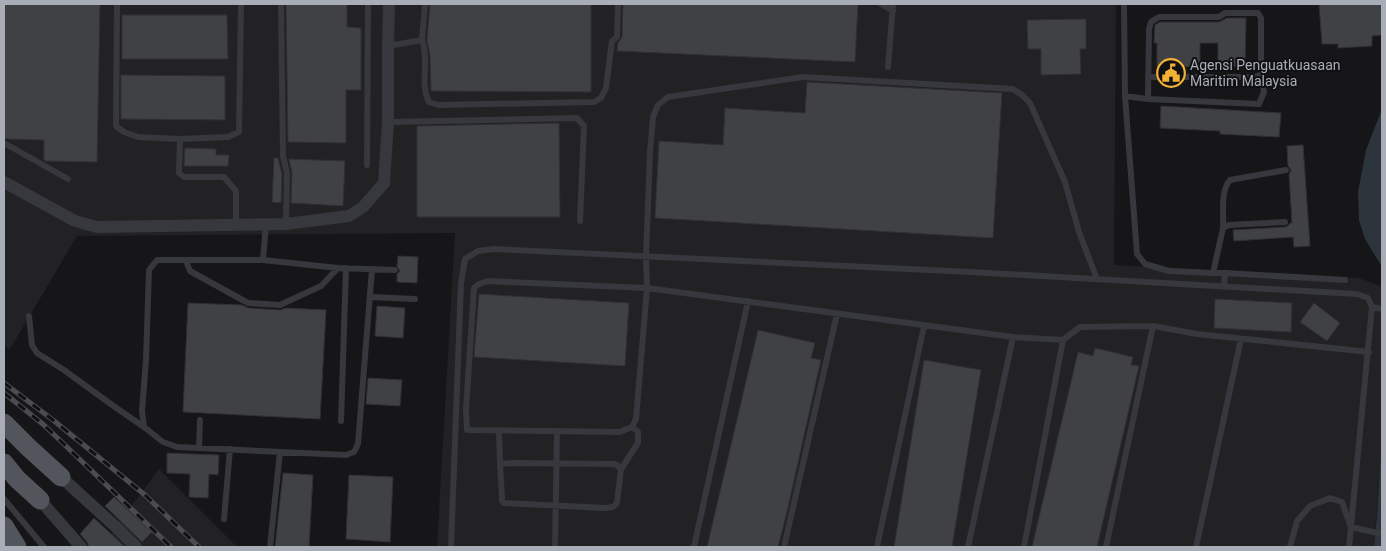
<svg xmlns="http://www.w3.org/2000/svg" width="1386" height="551" font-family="Roboto,sans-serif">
<rect width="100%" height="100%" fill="#161618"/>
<!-- built -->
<path fill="#222225" d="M 4,4 L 1116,4 L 1114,265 L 1359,278 L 1382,287 L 1382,440 L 1374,547 L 437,547 L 455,233 L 77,236 L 10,349 L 4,346 Z
M 159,469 L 237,547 L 97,547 L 116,527 Z"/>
<!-- water -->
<path fill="#2c353c" d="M 1382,109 L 1382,267 L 1365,239 L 1359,220 L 1358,192 L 1366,150 Z
M 1382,440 L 1382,547 L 1374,547 C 1378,512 1379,476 1382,440 Z"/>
<!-- building -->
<path fill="#404145" stroke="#303034" d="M 4,4 L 100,4 L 97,162 L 46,161 L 44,160 L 44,140 L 8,139 L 4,138 Z
M 286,4 L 347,4 L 347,27 L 361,28 L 361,90 L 346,90 L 346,143 L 288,142 Z
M 430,4 L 591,4 L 591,92 L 431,91 L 430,55 L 427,40 Z
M 623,4 L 858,4 L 855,62 L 617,51 L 618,43 L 622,37 Z
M 1319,4 L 1382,4 L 1382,35 L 1372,36 L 1372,46 L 1338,48 L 1338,44 L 1322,44 Z
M 122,15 L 227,15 L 228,59 L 122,59 Z
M 1227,18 L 1246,18 L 1245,67 L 1232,66 L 1232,63 L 1218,63 L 1218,43 L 1200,43 L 1200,67 L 1157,66 L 1157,43 L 1154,43 L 1155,25 L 1160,22 L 1219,22 Z
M 1086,19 L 1086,49 L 1080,49 L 1081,74 L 1041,75 L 1041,49 L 1028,49 L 1027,20 Z
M 121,75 L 225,76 L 225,120 L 121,119 Z
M 807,82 L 1002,93 L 993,238 L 655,218 L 659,141 L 723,145 L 725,108 L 805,113 Z
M 1161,106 L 1281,113 L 1279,137 L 1220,134 L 1220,131 L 1160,128 Z
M 559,123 L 560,217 L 417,217 L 417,126 Z
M 1303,145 L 1310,246 L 1294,247 L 1293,237 L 1234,241 L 1233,230 L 1285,227 L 1288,226 L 1290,223 L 1292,223 L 1289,174 L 1291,170 L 1288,166 L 1287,146 Z
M 185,148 L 216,149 L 216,155 L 229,155 L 228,166 L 184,166 Z
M 274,158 L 278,158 L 282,174 L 281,203 L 272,202 Z
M 289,159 L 345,161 L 343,206 L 291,203 L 292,173 Z
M 398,256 L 418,257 L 417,283 L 397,282 L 397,274 L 400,271 L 397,266 Z
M 479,294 L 629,303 L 625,366 L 474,357 Z
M 1215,299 L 1292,303 L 1291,332 L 1214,328 Z
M 188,303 L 242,305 L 248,308 L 280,310 L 286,308 L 326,310 L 320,419 L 183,412 Z
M 1314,303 L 1340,323 L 1327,341 L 1300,322 Z
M 377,306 L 405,308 L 403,338 L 375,336 Z
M 758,330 L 815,343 L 811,358 L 821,360 L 787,512 L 778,547 L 707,547 Z
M 1095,348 L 1133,357 L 1131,365 L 1139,366 L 1097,547 L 1032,547 L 1078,352 L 1093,356 Z
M 924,360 L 981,370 L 952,547 L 894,547 Z
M 368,378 L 402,380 L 400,406 L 366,404 Z
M 167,453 L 219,455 L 218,475 L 209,474 L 208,498 L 189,497 L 190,474 L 167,473 Z
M 283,473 L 313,475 L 309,547 L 275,547 Z
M 349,475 L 393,477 L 390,542 L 346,539 Z
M 114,497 L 152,532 L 142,542 L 105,506 Z
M 94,518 L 110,533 L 125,547 L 89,547 L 87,542 L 80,534 Z"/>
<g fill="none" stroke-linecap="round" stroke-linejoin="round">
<!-- lane -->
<path stroke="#37383d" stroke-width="6" d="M 117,4 L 116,126 L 124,132 L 138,137 L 180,139 L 228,137 L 239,132 L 241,4
M 281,4 L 283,156 L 287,173 L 286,224
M 881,4 L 893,11
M 1124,4 L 1125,96 L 1137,254 L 1145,264 L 1169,271 L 1213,273
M 422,40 L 425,4
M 388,46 L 422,40 C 430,60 419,83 429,102 L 438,105 L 594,102 L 601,98 L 606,88 L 612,41 L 617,37 L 618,4
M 888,67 L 893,4
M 1148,77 L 1250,77 L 1261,76
M 1125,96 L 1148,99 L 1259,104 L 1264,92 L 1261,76 L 1261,18 L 1258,13 L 1225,13 L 1219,17 L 1159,17 L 1151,22 L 1149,29 L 1148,99
M 388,122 L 577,118 L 584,126 L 580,221
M 180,139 L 179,173 L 184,177 L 224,177 L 236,191 L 236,225
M 4,143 L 68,179
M 367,165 L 368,4
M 266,224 L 263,260 L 157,260 L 149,270 L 146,360 L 142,411 L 144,427 L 163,442 L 177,447 L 346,455 L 354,452 L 358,444 L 372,269
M 1223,228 C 1224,214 1220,191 1230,180 L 1286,170
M 263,260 L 338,268 L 395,270
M 186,261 L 190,271 L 248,303 L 280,305 L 321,286 L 338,268
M 1225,273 L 1213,273 L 1223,228 L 1229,225 L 1285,222
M 1097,279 L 1079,232 L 1065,182 L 1030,103 L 1022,95 L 1013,89 L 803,77 L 668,97 L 658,105 L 653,117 L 650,152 L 646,257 L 647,288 L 636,419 L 632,427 L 620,432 L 467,430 L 466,410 L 474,288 L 479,284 L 488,281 L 647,288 L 1013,337 L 1063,340 L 1080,327 L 1153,326 L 1197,334 L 1369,352
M 1224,287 L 1225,273 L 1345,280
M 371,297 L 415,299
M 1372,307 L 1382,309
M 29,316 L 32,345 L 37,353 L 64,370 L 112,405 L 144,427
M 341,421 L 346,268
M 499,430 L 500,464
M 199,448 L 200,420
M 513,463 L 613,464 L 617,465 L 621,469 L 617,503 L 613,507 L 605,508 L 504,503 L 502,501 L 502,498 L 500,464 Z
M 621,469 L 638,443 L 638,432 L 632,427
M 4,499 L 44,547
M 224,519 L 230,449
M 270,547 L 280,452
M 451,547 L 461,283 L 465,259 L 478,251 L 494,249 L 971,272 L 1357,294 L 1368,298 L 1372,307 L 1349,547
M 555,547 L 557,431
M 694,547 L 748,301
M 784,547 L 837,314
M 877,547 L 924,326
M 968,547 L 1013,337
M 1024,547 L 1063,340
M 1106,547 L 1153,326
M 1196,547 L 1241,339
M 1290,547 L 1297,521 L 1310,506 L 1330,498 L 1342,502 L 1351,527 L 1382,534"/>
<!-- street -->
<path stroke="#37383d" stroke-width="12" d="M 4,182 L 75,221 L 97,227 L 286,224 L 349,216 L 363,207 L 384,183 L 388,122 L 388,46 L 389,4
M 61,477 L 116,527 L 136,547
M 40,500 L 81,547"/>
<!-- primary -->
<path stroke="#53555c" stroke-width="19" d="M 4,423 L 28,447 L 61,477
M 4,463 L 17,479 L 40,500
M 4,526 L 17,547"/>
<defs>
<path id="rail" d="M 4,383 L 53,420 L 145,495 L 199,547
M 4,393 L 44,425 L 171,547"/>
</defs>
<!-- rail casing -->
<use href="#rail" stroke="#4a4c52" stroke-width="5"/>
<!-- rail -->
<use href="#rail" stroke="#111113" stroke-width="3" stroke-dasharray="9" stroke-linecap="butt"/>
</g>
<!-- icons -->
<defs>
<symbol id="civic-ring" viewBox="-11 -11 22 22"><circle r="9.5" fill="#111113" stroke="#f2b134" stroke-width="1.5"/><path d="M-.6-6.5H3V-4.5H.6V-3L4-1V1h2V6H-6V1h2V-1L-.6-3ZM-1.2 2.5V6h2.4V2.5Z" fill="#f2b134"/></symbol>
</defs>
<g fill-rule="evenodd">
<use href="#civic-ring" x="1155" y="57" width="32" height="32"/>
</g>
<g text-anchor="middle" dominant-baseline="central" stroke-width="4" stroke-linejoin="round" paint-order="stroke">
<!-- poi labels -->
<g font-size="14" fill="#a8adb8" stroke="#111113" text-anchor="start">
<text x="1190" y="65">Agensi Penguatkuasaan<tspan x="1190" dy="16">Maritim Malaysia</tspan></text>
</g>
</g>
<!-- border -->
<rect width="1386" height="551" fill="none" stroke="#a8adb8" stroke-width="10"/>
</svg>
